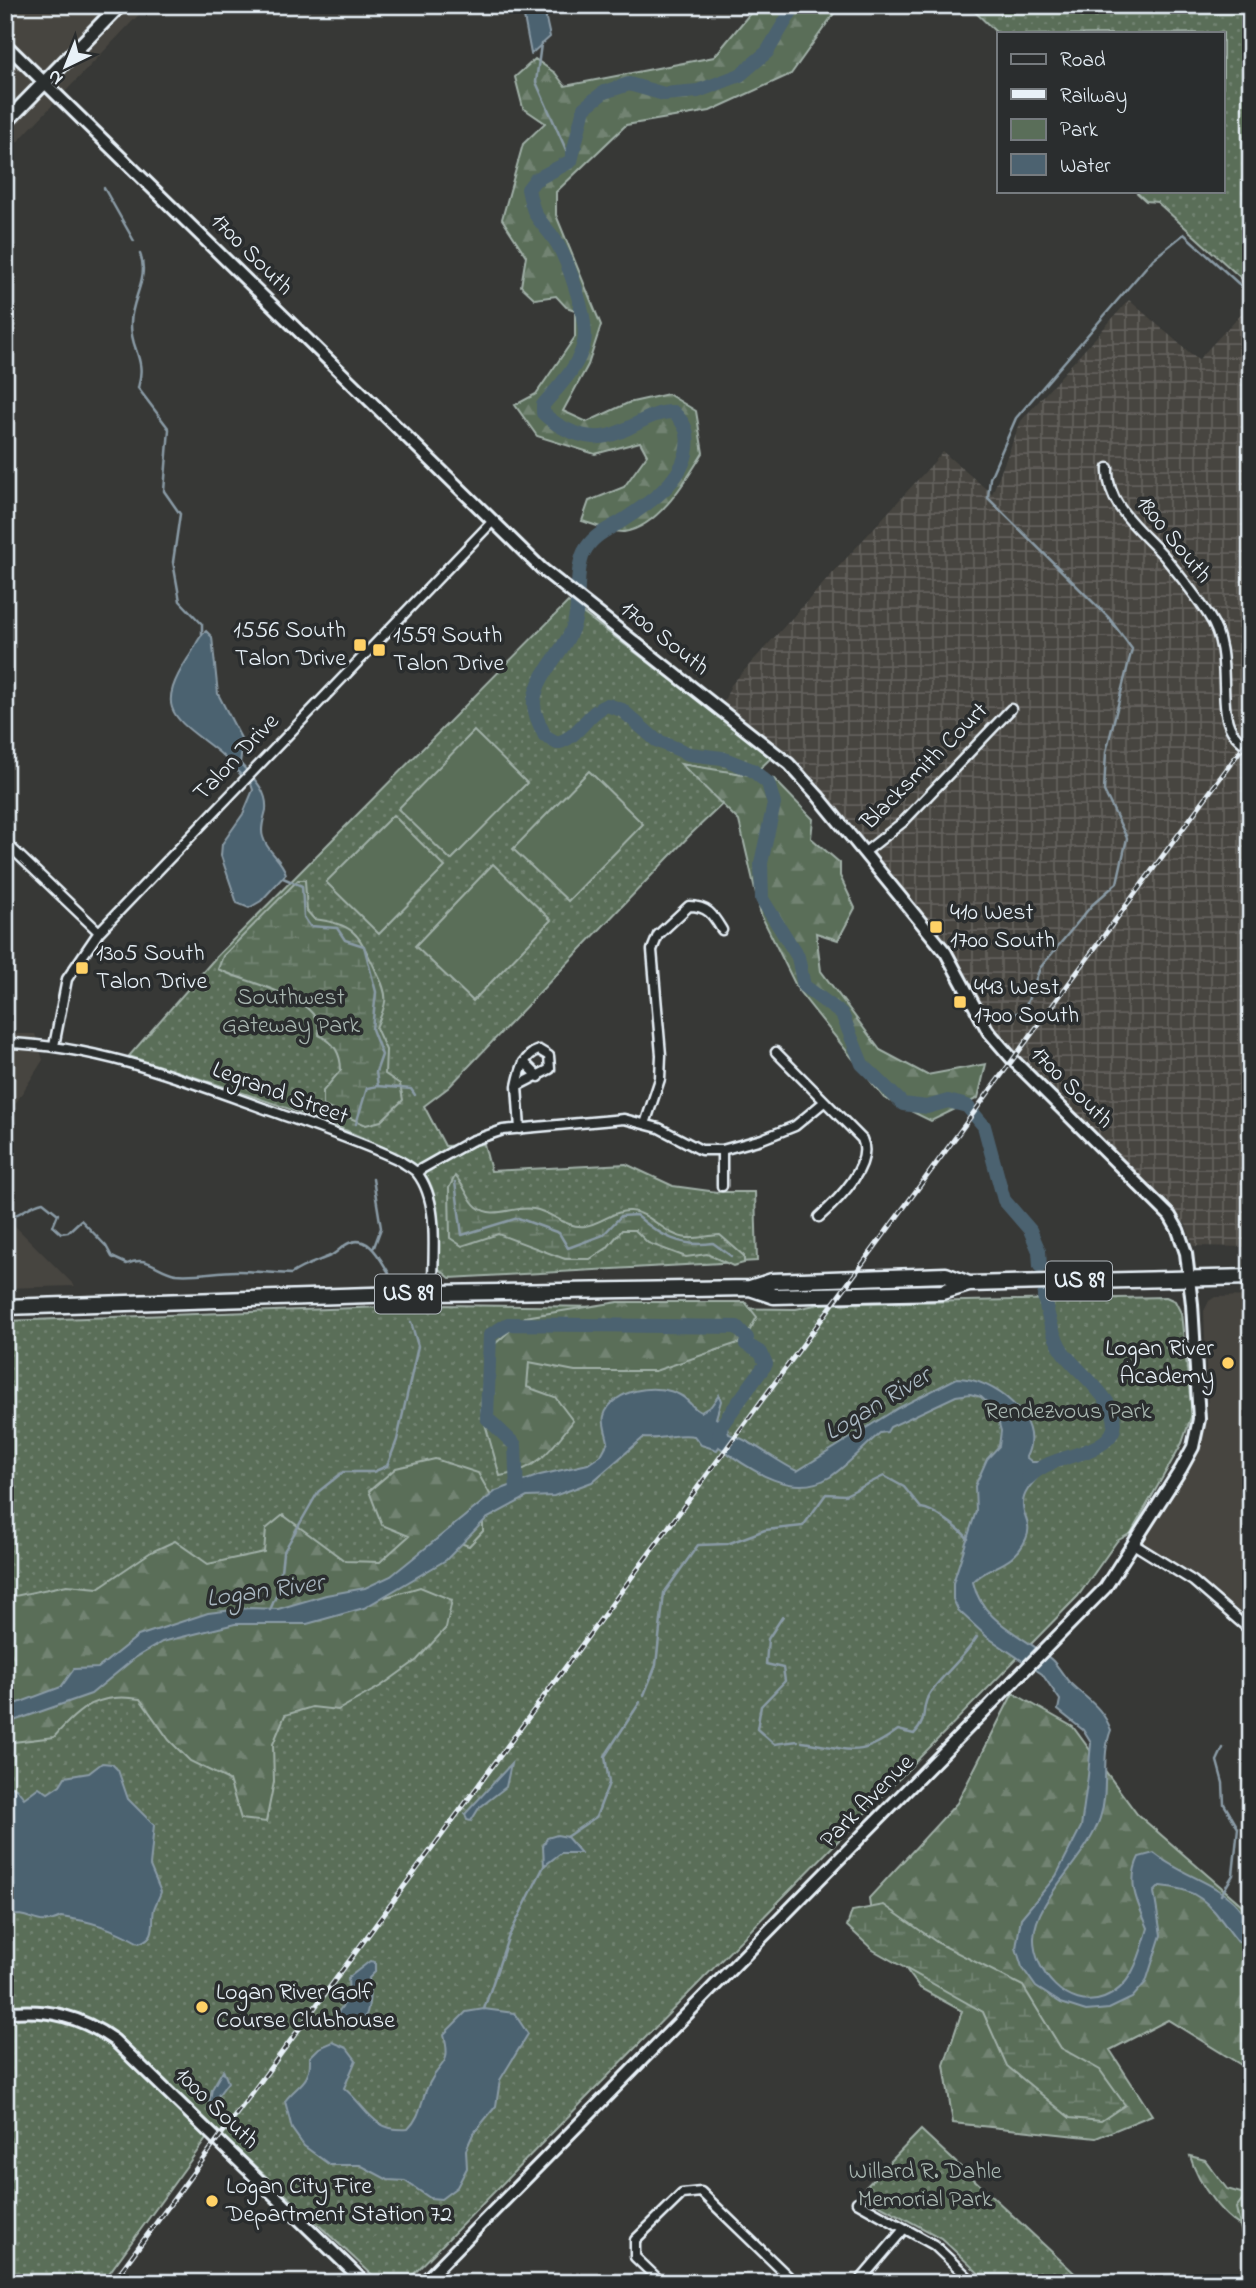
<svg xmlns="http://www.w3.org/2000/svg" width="1256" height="2288" font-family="'Indie Flower',sans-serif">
<defs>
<pattern id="industrial-grid" width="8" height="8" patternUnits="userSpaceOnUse" patternTransform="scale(1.75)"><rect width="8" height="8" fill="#47453f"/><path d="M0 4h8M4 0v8" fill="none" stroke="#62605c"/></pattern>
<pattern id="green-dots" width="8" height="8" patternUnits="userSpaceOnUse" patternTransform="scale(1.75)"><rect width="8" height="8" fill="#5a6e59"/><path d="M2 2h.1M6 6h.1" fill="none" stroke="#728372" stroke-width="1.8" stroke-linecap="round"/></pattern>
<pattern id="forest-firs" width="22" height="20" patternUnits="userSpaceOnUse" patternTransform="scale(1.75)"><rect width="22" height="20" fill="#5a6e59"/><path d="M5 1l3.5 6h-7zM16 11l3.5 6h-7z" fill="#728372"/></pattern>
<pattern id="wetland-marsh" width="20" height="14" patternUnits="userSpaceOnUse" patternTransform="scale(1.75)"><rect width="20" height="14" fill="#5a6e59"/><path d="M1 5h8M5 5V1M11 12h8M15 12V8" fill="none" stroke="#728372"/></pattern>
</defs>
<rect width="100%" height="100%" fill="#373836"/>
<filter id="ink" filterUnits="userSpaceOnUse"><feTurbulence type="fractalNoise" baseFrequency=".0143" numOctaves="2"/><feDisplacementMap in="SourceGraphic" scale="14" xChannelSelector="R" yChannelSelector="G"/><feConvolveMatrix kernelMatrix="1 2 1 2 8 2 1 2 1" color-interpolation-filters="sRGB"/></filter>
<g filter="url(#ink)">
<!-- built -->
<path fill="#47453f" d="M 5,5 L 148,5 L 5,155 Z
M 5,1034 L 35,1034 L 43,1060 L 5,1120 Z
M 5,1216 L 75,1286 L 5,1288 Z
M 1251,1296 L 1251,1625 L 1142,1544 L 1201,1440 L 1208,1416 L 1204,1311 L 1209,1301 L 1215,1297 Z
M 1251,1664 L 1251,1801 L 1242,1688 Z"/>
<!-- industrial -->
<path fill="url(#industrial-grid)" d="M 1129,300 L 1198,360 L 1251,303 L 1251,1043 L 1247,1041 L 1251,1247 L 1193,1246 L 1186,1225 L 991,1026 L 962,966 L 802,766 L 723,703 L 731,685 L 943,452 L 992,494 L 1021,421 Z"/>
<!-- green -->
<path fill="url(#green-dots)" stroke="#a1b0a8" stroke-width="2" d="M 968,5 L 1251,5 L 1251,287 L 1157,202 L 1146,201 L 1135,191 L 1223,191 L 1223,33 L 999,35 Z
M 568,602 L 773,756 L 692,833 L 449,1087 L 424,1106 L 445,1146 L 484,1144 L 491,1171 L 626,1164 L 673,1186 L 717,1192 L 755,1192 L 757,1261 L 450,1278 L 439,1269 C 438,1240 442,1205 428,1179 C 406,1139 182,1074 129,1056 L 217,956 Z
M 1166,1297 L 1175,1301 L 1181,1313 L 1192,1414 L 1182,1443 L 1131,1533 L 1117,1541 L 1078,1596 L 405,2283 L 381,2283 L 214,2128 L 102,2283 L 5,2283 L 5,1321 L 439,1305 L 796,1309 L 820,1304 Z
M 921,2130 L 1085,2283 L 989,2283 L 941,2238 L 859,2194 Z"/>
<!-- forest -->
<path fill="url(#forest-firs)" stroke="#a1b0a8" stroke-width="2" d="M 757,5 L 840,5 L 791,74 L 710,111 L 626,125 L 556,192 L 556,215 L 601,325 L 588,365 L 563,411 L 587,422 L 628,403 L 668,394 L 696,411 L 703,453 C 686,480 659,527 624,532 C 612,533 593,524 582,521 L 589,501 L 624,487 L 647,455 L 640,442 L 595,454 L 537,436 L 515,405 L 536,394 L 575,337 L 575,310 L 566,307 L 556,296 L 535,299 L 521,286 L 526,256 L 502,219 L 523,144 L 545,123 L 523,108 L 515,77 L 535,59 L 555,73 L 565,86 L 714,57 Z
M 681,764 L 774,779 L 813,819 L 811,838 L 840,863 L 840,876 L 855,908 L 838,940 L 816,933 L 821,971 L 880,1050 L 927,1075 L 986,1064 L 978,1098 L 931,1121 L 884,1098 L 798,990 L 761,915 L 739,821 Z
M 618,1302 L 745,1302 L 757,1317 L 744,1341 L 655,1371 L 575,1371 L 529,1362 L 527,1387 L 555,1397 L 573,1421 C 551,1450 538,1470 500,1476 L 481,1410 L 485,1353 L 525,1317 Z
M 435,1459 L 478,1473 L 491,1496 L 483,1509 L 483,1531 L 469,1546 L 446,1538 L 401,1571 L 386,1597 L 420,1587 L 452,1600 L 446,1628 L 417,1660 L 381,1686 L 338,1710 L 312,1707 L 285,1715 L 273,1744 L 274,1782 L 266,1822 L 241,1819 L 229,1780 L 190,1761 L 169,1740 L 140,1699 C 99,1692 80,1707 54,1737 L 5,1743 L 5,1598 L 67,1585 L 98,1588 L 151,1552 L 175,1541 L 208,1564 L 264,1552 L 266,1529 L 283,1515 L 345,1561 L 380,1562 L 409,1536 L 382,1525 L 369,1491 L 396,1468 Z
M 1013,1693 L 1073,1727 L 1137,1814 L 1251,1913 L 1251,2071 L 1168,2020 L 1110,2050 L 1152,2115 L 1096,2138 L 953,2123 L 944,2065 L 962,2011 L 920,1988 L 872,1923 L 869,1898 L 957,1803 Z
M 1190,2156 L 1205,2160 L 1227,2189 L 1251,2196 L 1251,2231 C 1223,2221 1198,2183 1190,2156 Z"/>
<!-- wetland -->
<path fill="url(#wetland-marsh)" stroke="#a1b0a8" stroke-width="2" d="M 298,880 L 305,880 L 307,911 L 314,919 C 357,924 359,936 376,971 C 380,979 387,992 385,1002 C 384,1010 379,1020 376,1028 L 386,1050 L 385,1074 L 400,1084 L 403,1100 L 381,1121 L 366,1125 L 323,1106 L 323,1091 L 341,1070 C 341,1053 334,1042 319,1035 C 325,996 244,983 218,969 L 223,956 Z
M 455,1176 C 464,1184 468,1200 477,1207 C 494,1220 514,1205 534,1209 C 552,1212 565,1228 585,1226 C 601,1224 614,1210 630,1211 C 651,1212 666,1237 688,1238 C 698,1239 709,1235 720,1235 L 744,1256 L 744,1263 L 733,1266 L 707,1254 L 686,1257 L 648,1243 L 635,1230 L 622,1230 L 607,1248 L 590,1259 L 565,1259 L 498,1234 L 462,1246 L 450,1238 L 449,1188 Z
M 884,1905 L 938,1943 L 1023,1986 L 1061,2048 L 1100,2070 L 1125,2105 L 1101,2121 L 1070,2118 L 1007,2066 L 983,2012 L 873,1950 L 847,1926 L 852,1911 Z
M 1251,2187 L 1251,2252 L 1244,2243 L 1236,2208 Z"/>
<!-- pitch -->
<path fill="#5a6e59" stroke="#a1b0a8" stroke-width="2" d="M 474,731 L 527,783 L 451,860 L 398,809 Z
M 589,771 L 643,824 L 568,901 L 513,849 Z
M 393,815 L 445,867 L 379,934 L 326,882 Z
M 493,864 L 551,920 L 473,1001 L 415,946 Z"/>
<!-- water -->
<path fill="#4c6270" stroke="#8a9ba6" stroke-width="2" d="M 512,5 L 547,5 L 546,19 L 550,37 L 531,54 L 524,17 Z
M 206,631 L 212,637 L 218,694 L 243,742 L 240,763 C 252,777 268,790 266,810 C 264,819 260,829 263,837 C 267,852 282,859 286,874 L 261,901 L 249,908 L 237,903 L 221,856 L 222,844 L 243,814 L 253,790 L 251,784 C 238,774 229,760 216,750 C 174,717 154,711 188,658 C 195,649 196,639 206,631 Z
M 957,1378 C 993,1378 1046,1418 1026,1457 L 1032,1462 L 1040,1462 L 1043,1471 C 1036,1480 1023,1491 1023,1503 C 1022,1516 1033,1524 1026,1539 C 1013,1568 988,1565 973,1582 C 982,1623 1024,1635 1052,1660 C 1058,1666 1063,1675 1069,1682 C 1086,1699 1102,1706 1111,1730 C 1100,1758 1110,1789 1100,1818 C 1087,1859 1035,1898 1034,1938 C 1033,1971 1068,2012 1104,1998 C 1133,1987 1140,1954 1148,1928 C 1138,1904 1126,1883 1139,1857 L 1154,1853 C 1189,1883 1251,1887 1251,1944 L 1238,1942 C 1213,1911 1206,1889 1160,1886 L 1154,1892 L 1161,1935 L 1146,1982 L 1132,1998 L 1109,2009 L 1086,2011 L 1061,2003 L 1036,1987 L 1022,1967 L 1016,1948 L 1021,1918 L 1056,1876 L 1081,1827 L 1088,1776 L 1091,1743 L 1083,1730 L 1058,1710 L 1060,1700 L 1042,1674 L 987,1637 L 958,1610 L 953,1599 L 953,1583 L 976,1511 L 975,1486 L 987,1459 L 999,1446 L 1001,1431 L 995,1410 L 981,1397 L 970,1394 L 956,1396 L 890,1427 L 887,1432 L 880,1433 C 864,1447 847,1466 830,1477 C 791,1500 750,1469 719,1447 L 717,1450 L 701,1445 L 694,1436 C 676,1433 662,1440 643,1438 L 592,1482 L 554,1496 L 527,1497 L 486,1519 L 446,1560 L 364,1608 L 307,1624 L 235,1624 L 162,1642 L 135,1658 L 91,1694 L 5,1724 L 5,1708 L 61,1687 L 74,1669 L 98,1668 L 138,1636 L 208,1613 L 249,1608 L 278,1609 L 326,1595 L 365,1588 L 391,1576 L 496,1491 L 540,1475 L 588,1464 L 601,1455 L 608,1442 C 607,1435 602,1423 604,1416 C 612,1388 658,1383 680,1395 C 688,1399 692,1408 701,1412 L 711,1406 L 719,1395 L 721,1401 L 716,1418 L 726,1425 L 729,1434 C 753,1441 774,1460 797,1471 L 898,1408 Z
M 102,1763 L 112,1764 L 118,1770 L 128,1799 L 154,1825 L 150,1866 L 161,1892 C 159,1898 156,1903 154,1909 C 151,1924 158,1937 139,1943 C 112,1928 91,1921 61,1917 C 34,1930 32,1909 5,1917 L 5,1783 L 16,1788 L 24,1798 L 39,1787 L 48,1793 L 60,1785 L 65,1777 L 89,1773 Z
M 511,1764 L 506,1787 L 479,1808 L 471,1821 L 467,1820 L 465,1814 Z
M 557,1835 L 567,1837 L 581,1853 L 561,1853 L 544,1866 L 543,1846 L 547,1838 Z
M 370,1961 L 375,1962 L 375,1972 L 369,1978 C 372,1999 368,2043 337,2024 L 336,2015 L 349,1997 L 348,1978 Z
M 484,2009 L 514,2013 L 528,2034 L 500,2080 L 496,2106 L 473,2134 L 466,2150 L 467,2168 L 457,2187 L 441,2199 L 430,2198 L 405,2181 L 388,2180 L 360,2165 L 330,2165 L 304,2146 L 292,2129 L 285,2101 C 299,2083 311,2083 310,2057 L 319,2048 L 333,2042 L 347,2048 L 356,2060 L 344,2088 C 368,2108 372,2132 408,2129 C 422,2115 420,2101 429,2084 C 440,2060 452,2068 444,2034 L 466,2012 Z
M 223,2070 L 228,2082 L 208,2109 L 212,2089 Z"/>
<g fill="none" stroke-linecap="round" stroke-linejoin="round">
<!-- stream -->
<path stroke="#8a9ba6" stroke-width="2.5" d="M 541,44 L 536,82 L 571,161
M 104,188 L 134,241
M 140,254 C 150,278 131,299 131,323 C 130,350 147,357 138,388 L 169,429 L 164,491 L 180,514 L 173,562 L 180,601 L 202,624 L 202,635
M 283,878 L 302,886 L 304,917 L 310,926 L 337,928 L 345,940 L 364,946 L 376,992 L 372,1029 L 382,1055 L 376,1072 L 378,1086 L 367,1088 L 356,1124
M 990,1012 L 1010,1015 L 1024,1011 L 1040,968 L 1092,905 L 1117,883 L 1127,838 L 1104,791 L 1106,752 L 1132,649 L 1109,618 L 988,498 L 990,478 L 1016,418 L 1153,259 L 1184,234 L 1251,295
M 378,1086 L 411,1089 L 415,1095
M 373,1179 L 381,1228 L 374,1247
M 455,1182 L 462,1235 L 518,1218 L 559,1233 L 568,1248 L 603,1235 L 621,1216 L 636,1215 C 659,1235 682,1248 713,1243 L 731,1256
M 5,1218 C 21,1216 28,1205 43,1202 L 58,1214 L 53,1226 L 61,1233 L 68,1232 L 81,1220 L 106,1246 L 112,1257 L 127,1264 C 147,1254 157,1271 176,1274 C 196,1276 216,1271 236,1271 C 254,1271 273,1273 291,1274 C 304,1265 316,1262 330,1256 C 337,1253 342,1246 349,1243 C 369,1234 380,1259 389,1273
M 270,1610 L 279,1589 L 283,1553 L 318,1492 L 343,1472 L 373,1472 L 387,1466 L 397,1440 L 418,1346 L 411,1322
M 783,1616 L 768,1639 L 766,1664 L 783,1668 L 785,1681 L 761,1706 L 757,1729 L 774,1744 L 798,1741
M 644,1695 L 656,1665 L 664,1593 L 698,1545 L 727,1544 L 765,1530 L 803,1526 L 826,1494 L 845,1495 L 884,1476 L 904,1487 L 921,1508 C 933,1509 961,1529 968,1539
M 802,1742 C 851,1748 855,1761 898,1730 L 914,1734 C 929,1719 920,1707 930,1693 C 944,1673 963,1659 977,1637
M 566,1837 L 596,1817 L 609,1783 L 605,1756 L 640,1702
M 1221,1895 L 1233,1875 L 1238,1828 L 1224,1804 L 1223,1783 L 1217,1761 L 1223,1748
M 484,2009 L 508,1938 L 545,1864"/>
<!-- river -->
<path stroke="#4c6270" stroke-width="14" d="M 795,5 L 767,52 L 740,75 L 698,91 L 664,94 L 629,84 L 604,92 L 584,108 L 571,161 L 535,180 L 528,189 C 535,222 538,216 555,240 C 568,260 589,320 584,343 C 578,368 559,386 543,405 L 543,413 C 558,428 585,441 607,436 C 632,431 647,412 673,412 C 687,425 690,435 686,454 C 679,483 649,503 625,519 C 610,529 593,534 584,552 C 575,571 580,599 575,620 C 568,650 538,670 534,701 C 533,713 540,725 545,736 L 557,743 C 580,737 586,713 607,705 L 622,710 L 656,740 L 689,754 L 722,758 L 752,770 L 768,783 L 774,804 L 761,863 L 762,899 L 798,957 L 804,986 L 842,1014 L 862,1064 L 903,1104 L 927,1107 L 948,1101 L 967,1106 L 984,1126 L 1004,1200 L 1030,1230 L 1039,1251 L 1040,1266
M 1028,1478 C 1051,1455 1081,1459 1104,1442 C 1139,1415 1078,1374 1063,1352 C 1052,1334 1048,1316 1044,1296
M 517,1493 L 515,1445 L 487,1418 L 490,1335 L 508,1324 L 737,1327 L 747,1338 L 746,1344 L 761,1353 L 766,1364 L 721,1426 L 719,1438"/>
<defs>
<path id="minor" d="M 1108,468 C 1106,506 1141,530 1164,556 C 1179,575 1196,595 1209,616 C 1234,653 1216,706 1232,731 C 1236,738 1245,744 1251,750
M 5,842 L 99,932
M 865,852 L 903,822 L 1011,709
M 5,1043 C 98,1045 188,1081 274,1112 C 316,1127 359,1141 399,1160 C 404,1164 413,1168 417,1173 C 441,1203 432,1257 433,1293
M 54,1046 L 67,979 L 99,932 L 492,522
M 776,1052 L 862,1139 C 874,1165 837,1201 819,1217
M 524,1062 L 539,1077
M 517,1086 C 520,1072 523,1055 539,1050 L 549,1056 L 550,1069 L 517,1086 L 520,1129
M 645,1124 L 660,1079 L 661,1055 L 652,950 L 658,935 L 689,906 C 708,906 713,915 722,930
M 722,1150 L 722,1186
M 416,1172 L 471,1141 L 503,1130 L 624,1119 L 659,1128 L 701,1150 L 722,1150 L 762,1139 L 795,1126 L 824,1102
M 1135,1545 L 1193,1581 L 1251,1631
M 857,2202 L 934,2245 L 974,2283
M 662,2283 L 635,2257 L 635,2240 L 682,2194 L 701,2192 L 795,2283
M 858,2283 L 904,2229"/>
<path id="tertiary" d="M 5,44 L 542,569 L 789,764 L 818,796 L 946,953 L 988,1031 L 1013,1060 L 1170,1216 L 1178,1230 L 1186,1253 L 1192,1304 L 1199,1419 L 1193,1447 L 1181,1469 L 1105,1588 L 423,2283
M 5,2013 C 47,2008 80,2016 114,2040 L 365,2283"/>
<path id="primary" d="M 5,123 L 120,5"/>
<path id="trunk" d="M 750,1288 L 774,1296 L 942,1292 L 969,1284 L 1251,1277
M 5,1307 L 433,1293 L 750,1288 L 772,1281 L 946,1275 L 969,1284"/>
</defs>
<!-- minor casing -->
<use href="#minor" stroke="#e8f1f8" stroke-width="13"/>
<!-- tertiary casing -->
<use href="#tertiary" stroke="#e8f1f8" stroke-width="16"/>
<!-- primary casing -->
<use href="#primary" stroke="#e8f1f8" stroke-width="18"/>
<!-- trunk casing -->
<use href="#trunk" stroke="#e8f1f8" stroke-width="19"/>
<!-- minor -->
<use href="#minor" stroke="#2a2d2e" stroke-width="8"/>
<!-- tertiary -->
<use href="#tertiary" stroke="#2a2d2e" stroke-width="10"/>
<!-- primary -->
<use href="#primary" stroke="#2a2d2e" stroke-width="12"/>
<!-- trunk -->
<use href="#trunk" stroke="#2a2d2e" stroke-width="14"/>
<defs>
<path id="rail" d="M 112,2283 L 1251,736"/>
</defs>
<!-- rail casing -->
<use href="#rail" stroke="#e8f1f8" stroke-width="5"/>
<!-- rail -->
<use href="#rail" stroke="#2a2d2e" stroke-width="2.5" stroke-dasharray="8" stroke-linecap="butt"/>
</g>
</g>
<!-- markers -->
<g fill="#ffd166" stroke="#2a2d2e" stroke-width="2.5">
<rect x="353" y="638" width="14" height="14" rx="3.5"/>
<rect x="372" y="643" width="14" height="14" rx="3.5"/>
<rect x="929" y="920" width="14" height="14" rx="3.5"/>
<rect x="75" y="961" width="14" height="14" rx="3.5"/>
<rect x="953" y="995" width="14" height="14" rx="3.5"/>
<circle cx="1228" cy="1363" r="7"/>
<circle cx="202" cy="2007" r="7"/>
<circle cx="212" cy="2201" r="7"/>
</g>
<g text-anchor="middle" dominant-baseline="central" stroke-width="7" stroke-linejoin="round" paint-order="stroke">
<!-- shield labels -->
<g fill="#2a2d2e" stroke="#afb6bb" stroke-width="2">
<rect x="1046" y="1261.5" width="66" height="39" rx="5"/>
<rect x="375" y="1274.5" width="66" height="39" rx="5"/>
</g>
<g font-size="23" font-weight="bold" fill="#e8f1f8">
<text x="1079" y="1281">US 89</text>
<text x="408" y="1294">US 89</text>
</g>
<!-- street labels -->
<g font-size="24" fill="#e8f1f8" stroke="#2a2d2e">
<text transform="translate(251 255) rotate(45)">1700 South</text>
<text transform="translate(1173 540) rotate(51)">1800 South</text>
<text transform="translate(664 639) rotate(38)">1700 South</text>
<text transform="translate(237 758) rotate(-46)">Talon Drive</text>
<text transform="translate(925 767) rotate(-45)">Blacksmith Court</text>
<text transform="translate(1071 1088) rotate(45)">1700 South</text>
<text transform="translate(280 1094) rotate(20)">Legrand Street</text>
<text transform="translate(868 1802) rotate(-45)">Park Avenue</text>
<text transform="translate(216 2109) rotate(44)">1000 South</text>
</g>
<!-- poi labels -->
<g font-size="24" fill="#e8f1f8" stroke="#2a2d2e" text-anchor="start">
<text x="346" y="631" text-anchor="end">1556 South<tspan x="346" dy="28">Talon Drive</tspan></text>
<text x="393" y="636">1559 South<tspan x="393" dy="28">Talon Drive</tspan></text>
<text x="950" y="913">410 West<tspan x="950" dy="28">1700 South</tspan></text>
<text x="96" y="954">1305 South<tspan x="96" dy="28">Talon Drive</tspan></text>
<text x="974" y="988">443 West<tspan x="974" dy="28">1700 South</tspan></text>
<text x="1214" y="1349" text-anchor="end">Logan River<tspan x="1214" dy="28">Academy</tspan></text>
<text x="216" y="1993">Logan River Golf<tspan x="216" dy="28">Course Clubhouse</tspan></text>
<text x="226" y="2187">Logan City Fire<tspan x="226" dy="28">Department Station 72</tspan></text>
</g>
<!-- park labels -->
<g font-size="24" fill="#a8b6b0" stroke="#2a2d2e">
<text x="291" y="998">Southwest<tspan x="291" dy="28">Gateway Park</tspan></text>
<text x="1068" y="1412">Rendezvous Park</text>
<text x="925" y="2172">Willard R. Dahle<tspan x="925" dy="28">Memorial Park</tspan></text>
</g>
<!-- water labels -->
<g font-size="26" font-style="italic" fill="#aab8c2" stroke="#2a2d2e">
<text transform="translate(878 1405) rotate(-31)">Logan River</text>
<text transform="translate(265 1592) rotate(-8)">Logan River</text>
</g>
</g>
<!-- margin -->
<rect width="1256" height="2288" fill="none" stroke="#2a2d2e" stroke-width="28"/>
<rect x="14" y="14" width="1228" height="2260" fill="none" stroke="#e8f1f8" stroke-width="2.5" filter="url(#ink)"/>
<!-- legend -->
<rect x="997" y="32" width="228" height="161" fill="#2a2d2e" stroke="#767b7f" stroke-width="2"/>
<rect x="1011" y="54" width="35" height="10" fill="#2a2d2e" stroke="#767b7f" stroke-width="2"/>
<text x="1060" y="66" font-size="21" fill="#e8f1f8">Road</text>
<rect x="1011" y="89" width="35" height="10" fill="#e8f1f8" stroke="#767b7f" stroke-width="2"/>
<text x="1060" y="102" font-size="21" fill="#e8f1f8">Railway</text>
<rect x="1011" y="119" width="35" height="21" fill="#5a6e59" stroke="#767b7f" stroke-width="2"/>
<text x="1060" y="136" font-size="21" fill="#e8f1f8">Park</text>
<rect x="1011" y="154" width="35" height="21" fill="#4c6270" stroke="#767b7f" stroke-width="2"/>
<text x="1060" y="172" font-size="21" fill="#e8f1f8">Water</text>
<!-- north arrow -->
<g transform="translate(66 66) rotate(223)" stroke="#2a2d2e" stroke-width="5" paint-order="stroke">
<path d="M0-5L12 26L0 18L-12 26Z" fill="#e8f1f8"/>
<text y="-10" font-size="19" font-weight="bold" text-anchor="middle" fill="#e8f1f8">N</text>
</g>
</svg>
